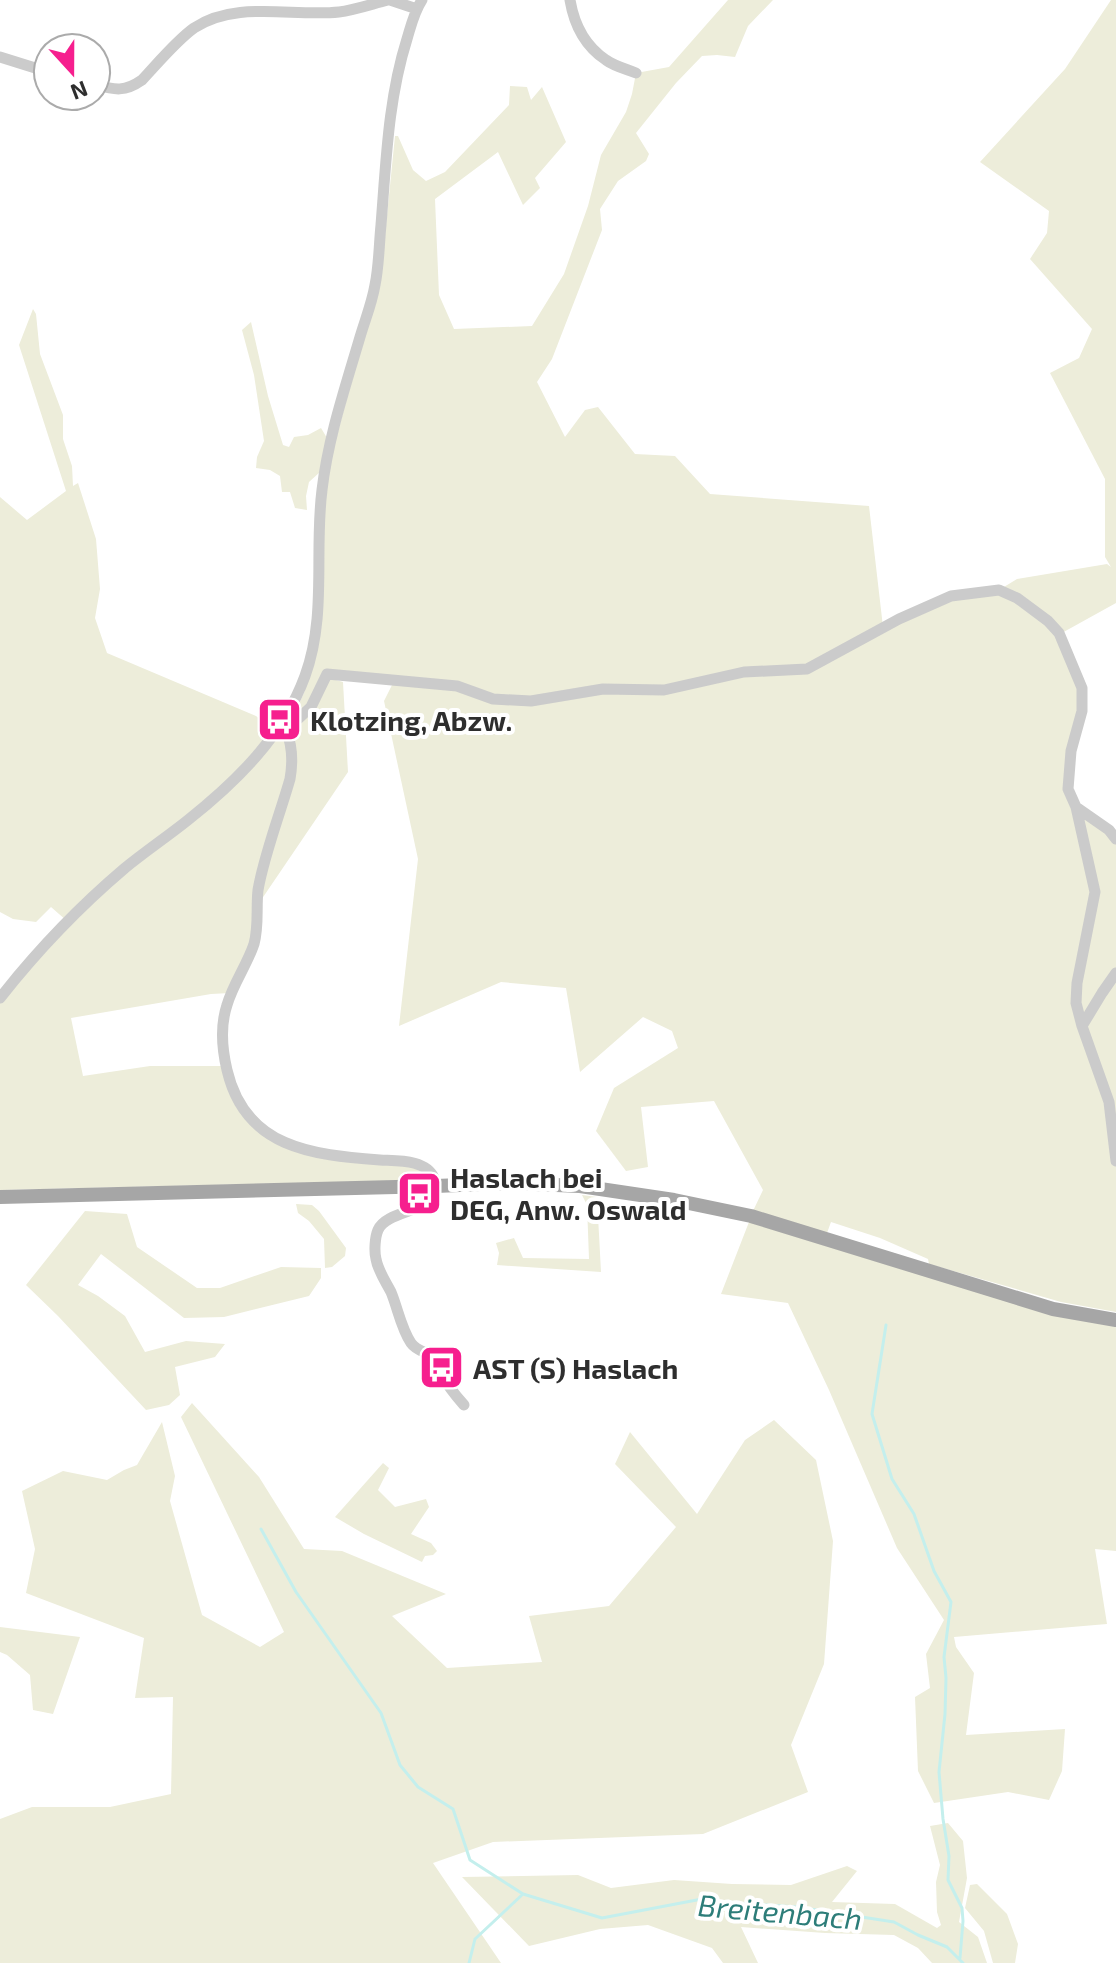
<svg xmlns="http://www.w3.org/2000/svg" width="1116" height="1963" font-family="'Exo 2',sans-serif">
<rect width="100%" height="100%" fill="#fff"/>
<!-- green -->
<path fill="#ededda" d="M 728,0 L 773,0 L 748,26 L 735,57 L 717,55 L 702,56 L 676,83 L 636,133 L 649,154 L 646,161 L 618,181 L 600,209 L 602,230 L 552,359 L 537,382 L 565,437 L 585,410 L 598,407 L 635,454 L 675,456 L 710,494 L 869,506 L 883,627 L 951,596 L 999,590 L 1017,579 L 1107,564 L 1111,567 L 1105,557 L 1105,479 L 1050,373 L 1079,358 L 1092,329 L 1030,259 L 1047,233 L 1049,211 L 980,162 L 1065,69 L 1111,0 L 1116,0 L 1116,603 L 1060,634 L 1082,688 L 1068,789 L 1077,807 L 1116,835 L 1116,1312 L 1061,1302 L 929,1264 L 928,1259 L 880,1238 L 831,1222 L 827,1233 L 753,1211 L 763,1190 L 714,1101 L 641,1107 L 648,1167 L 626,1171 L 596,1131 L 614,1088 L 678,1048 L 672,1031 L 643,1017 L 580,1072 L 566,988 L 501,982 L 399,1026 L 418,859 L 384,701 L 394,681 L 327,671 L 310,704 L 291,720 L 304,693 L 315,655 L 326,477 L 382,265 L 395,136 L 398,136 L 413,170 L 426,181 L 445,172 L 509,105 L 510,86 L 527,87 L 531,100 L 542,87 L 566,142 L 535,178 L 540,188 L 523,205 L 498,152 L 435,199 L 439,295 L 454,329 L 532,326 L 564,274 L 588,206 L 601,155 L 626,112 L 632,94 L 636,73 L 669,67 Z
M 33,309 L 36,314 L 40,354 L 63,415 L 63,439 L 72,466 L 73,486 L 78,483 L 96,539 L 100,589 L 95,618 L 107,653 L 256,716 L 282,737 L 312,709 L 329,678 L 343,682 L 348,772 L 255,909 L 253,948 L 230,993 L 211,994 L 71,1018 L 83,1076 L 150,1066 L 223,1066 L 232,1091 L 280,1141 L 321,1153 L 418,1163 L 427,1180 L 0,1190 L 0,1003 L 67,921 L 51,907 L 36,922 L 13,919 L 0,912 L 0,497 L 27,520 L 66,491 L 19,345 Z
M 251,322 L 268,396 L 283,445 L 289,447 L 294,437 L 308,435 L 321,428 L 327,438 L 320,472 L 309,482 L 306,496 L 307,510 L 295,508 L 290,492 L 282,492 L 280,476 L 270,470 L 256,468 L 257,457 L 264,441 L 254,375 L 242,330 Z
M 582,1195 L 597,1197 L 601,1272 L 497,1265 L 499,1253 L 496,1243 L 514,1238 L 523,1258 L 589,1259 L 587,1205 Z
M 296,1204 L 312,1205 L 319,1211 L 346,1248 L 345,1256 L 332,1267 L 325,1268 L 324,1239 L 309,1221 L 298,1213 Z
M 85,1211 L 127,1214 L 137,1247 L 197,1288 L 220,1288 L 281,1267 L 321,1268 L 321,1278 L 309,1296 L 224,1317 L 184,1318 L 101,1254 L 78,1285 L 98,1296 L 125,1316 L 145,1352 L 186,1341 L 225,1344 L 215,1357 L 175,1367 L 180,1395 L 169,1405 L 146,1410 L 58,1316 L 26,1285 Z
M 749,1222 L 1116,1324 L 1116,1551 L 1095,1549 L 1107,1624 L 954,1637 L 956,1647 L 974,1673 L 966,1735 L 1065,1729 L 1062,1771 L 1049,1800 L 1008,1792 L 934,1803 L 918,1771 L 915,1697 L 930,1688 L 926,1654 L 944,1620 L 897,1548 L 829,1390 L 788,1303 L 721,1294 Z
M 192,1403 L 259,1477 L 304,1549 L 342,1551 L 446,1594 L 392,1616 L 447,1668 L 542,1662 L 529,1616 L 609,1606 L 676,1527 L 615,1464 L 630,1432 L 697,1514 L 745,1440 L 774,1420 L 816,1460 L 833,1541 L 824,1664 L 791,1745 L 808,1792 L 703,1834 L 493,1842 L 433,1863 L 501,1963 L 0,1963 L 0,1819 L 32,1807 L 110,1807 L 171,1794 L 173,1697 L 135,1698 L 144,1638 L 26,1593 L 35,1549 L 22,1491 L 63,1471 L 107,1480 L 124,1470 L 137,1465 L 162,1422 L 175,1476 L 170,1501 L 202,1615 L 260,1647 L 284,1632 L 181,1417 Z
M 383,1463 L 389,1468 L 378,1490 L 395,1507 L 426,1499 L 429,1507 L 411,1534 L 431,1543 L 437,1551 L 433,1555 L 425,1556 L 422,1562 L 364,1534 L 335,1517 Z
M 0,1627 L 80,1637 L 53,1714 L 33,1710 L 30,1675 L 7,1655 L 0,1652 Z
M 948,1823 L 963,1841 L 967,1878 L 959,1922 L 978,1937 L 987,1963 L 932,1963 L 918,1948 L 894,1935 L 825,1933 L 741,1927 L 758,1963 L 723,1963 L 712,1948 L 648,1925 L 600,1929 L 529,1946 L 462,1877 L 578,1875 L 611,1888 L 674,1880 L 732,1884 L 791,1885 L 847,1866 L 857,1871 L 832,1902 L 895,1904 L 937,1928 L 941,1925 L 937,1912 L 936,1882 L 940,1865 L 930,1826 Z
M 977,1884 L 1007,1914 L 1018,1944 L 1015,1963 L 993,1963 L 984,1931 L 965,1908 L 970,1885 Z"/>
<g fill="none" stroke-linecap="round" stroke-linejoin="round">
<!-- stream -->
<path stroke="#c4efed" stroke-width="3" d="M 886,1325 L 872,1414 L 892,1479 L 914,1514 L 934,1571 L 951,1602 L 944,1657 L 946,1678 L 945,1714 L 939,1772 L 943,1819 L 949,1856 L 948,1880 L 962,1908 L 963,1921 L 960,1958
M 261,1529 L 296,1592 L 381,1713 L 400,1765 L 418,1787 L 453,1809 L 470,1860 L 523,1894 L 602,1918 L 702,1899 L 718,1902 L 797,1907 L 894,1922 L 918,1935 L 947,1947 L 963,1963
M 469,1963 L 475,1939 L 523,1894"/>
<!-- minor -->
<path stroke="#cbcbcb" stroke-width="11" d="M 390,0 L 417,9
M 570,0 C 574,24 585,46 606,60 C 614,66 626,69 636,73
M 0,57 L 48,72
M 96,85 C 115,90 125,92 142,80 C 157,64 177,40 194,28 C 236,0 292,17 339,12 C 355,10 372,4 388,0
M 280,727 L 286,730 L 311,707 L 327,674 L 457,686 L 493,699 L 531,701 L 603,689 L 664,690 L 744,672 L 807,669 L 899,619 L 951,596 L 999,590 L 1017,598 L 1048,621 L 1059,633 L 1082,688 L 1082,711 L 1071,751 L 1068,789 L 1076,807
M 286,730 C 293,747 293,762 290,779 C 280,814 264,855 258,890 C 256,908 259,926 254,944 C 247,965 233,984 227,1005 C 220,1026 222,1049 227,1070 C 245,1148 312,1155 380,1160 C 397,1161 426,1159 434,1178 C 448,1213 388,1207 378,1230 C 375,1237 374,1251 376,1259 C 378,1271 386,1282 391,1292 C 398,1309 401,1328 411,1343 C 417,1352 429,1352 436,1359 C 439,1363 440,1372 443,1376 C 448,1387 456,1396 464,1405
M 1116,839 L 1109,830 L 1076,807 L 1095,892 L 1077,983 L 1076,1003 L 1082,1026 L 1109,1102 L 1116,1161
M 0,998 C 37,951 79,907 125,868 C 146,851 168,836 188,820 C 237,781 283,736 305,676 C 327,616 314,552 322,490 C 328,438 345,388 360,337 C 365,320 372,303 375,285 C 379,266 379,245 381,225 C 386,163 388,99 407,39 C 411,26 414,12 422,0
M 1082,1026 L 1102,993 L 1116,973"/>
<!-- major -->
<path stroke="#a6a6a6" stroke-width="14" d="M 0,1197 L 436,1186 L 507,1183 L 580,1186 L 674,1200 L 751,1216 L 1053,1309 L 1116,1320"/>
</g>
<!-- icons -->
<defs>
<symbol id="bus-square" viewBox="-11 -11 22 22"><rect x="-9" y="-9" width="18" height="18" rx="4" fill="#f61f8e" stroke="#fff"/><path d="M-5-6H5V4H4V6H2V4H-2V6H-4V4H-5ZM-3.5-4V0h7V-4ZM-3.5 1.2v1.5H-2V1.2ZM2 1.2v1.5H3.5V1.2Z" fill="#fff"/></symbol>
</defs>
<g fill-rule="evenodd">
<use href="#bus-square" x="254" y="694" width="51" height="51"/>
<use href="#bus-square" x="394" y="1168" width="51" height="51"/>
<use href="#bus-square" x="416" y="1342" width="51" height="51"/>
</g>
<g text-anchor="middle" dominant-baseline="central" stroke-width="8" stroke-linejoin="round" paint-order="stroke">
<!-- poi labels -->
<g font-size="28" font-weight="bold" fill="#2e2e2e" stroke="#fff" text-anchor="start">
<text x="310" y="720">Klotzing, Abzw.</text>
<text x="450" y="1177">Haslach bei<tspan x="450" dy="32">DEG, Anw. Oswald</tspan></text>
<text x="473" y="1368">AST (S) Haslach</text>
</g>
<!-- water labels -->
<g font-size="30" font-style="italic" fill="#2d7d79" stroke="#fff">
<text transform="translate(780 1911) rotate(5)">Breitenbach</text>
</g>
</g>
<!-- north arrow -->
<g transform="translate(72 72) rotate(159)"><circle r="38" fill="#ffffff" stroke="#ababab" stroke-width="2"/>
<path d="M0-6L14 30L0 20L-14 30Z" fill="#f61f8e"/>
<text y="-12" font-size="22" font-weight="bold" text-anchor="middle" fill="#2e2e2e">N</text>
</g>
</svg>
